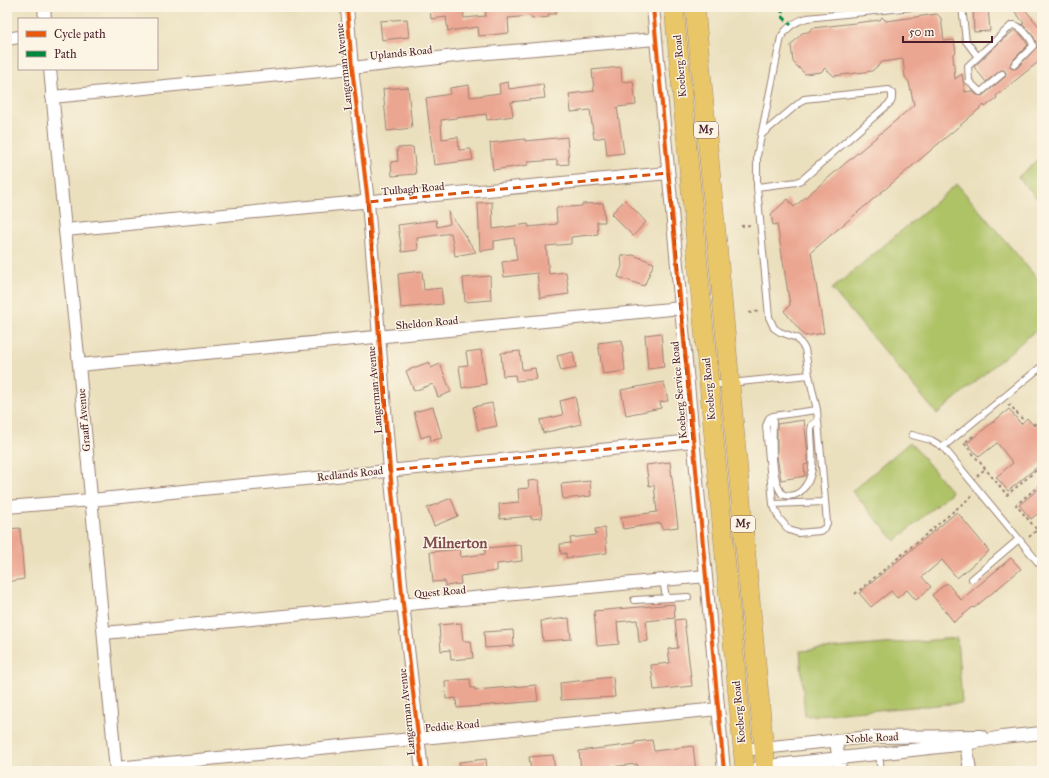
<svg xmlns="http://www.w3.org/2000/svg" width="1049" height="778" font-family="'IM FELL Great Primer',serif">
<rect width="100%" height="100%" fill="#fcf5e5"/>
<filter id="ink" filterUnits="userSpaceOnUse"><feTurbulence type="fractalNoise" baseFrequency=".025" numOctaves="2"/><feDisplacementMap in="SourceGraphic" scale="8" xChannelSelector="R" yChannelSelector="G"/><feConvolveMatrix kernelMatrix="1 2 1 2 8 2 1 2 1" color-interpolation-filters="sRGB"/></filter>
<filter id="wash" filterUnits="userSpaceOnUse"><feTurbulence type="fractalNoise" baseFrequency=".012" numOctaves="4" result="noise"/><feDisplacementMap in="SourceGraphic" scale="16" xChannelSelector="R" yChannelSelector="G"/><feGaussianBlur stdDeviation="0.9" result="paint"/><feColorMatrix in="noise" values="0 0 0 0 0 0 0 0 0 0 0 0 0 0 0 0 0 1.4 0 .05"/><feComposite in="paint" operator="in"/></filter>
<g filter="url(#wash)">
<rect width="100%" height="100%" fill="#ebe0be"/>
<!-- green -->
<path fill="#aec266" stroke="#7c7048" d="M 1042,156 L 1042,204 L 1018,177 Z
M 957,184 L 1042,284 L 1042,325 L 937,414 L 832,289 Z
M 910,442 L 952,492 L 895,541 L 852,491 Z
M 957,638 L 962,703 L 805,716 L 800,651 Z"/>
<g id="blocks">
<!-- building -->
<path fill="#eba691" d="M 430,7 L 463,7 L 464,18 L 486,16 L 485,7 L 556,7 L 556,14 L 548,14 L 549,17 L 532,19 L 531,16 L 508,18 L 509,33 L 479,36 L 478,27 L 448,31 L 446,17 L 431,19 Z
M 973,7 L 988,7 L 990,31 L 974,32 Z
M 1011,7 L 1023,7 L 1042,30 L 1042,59 L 996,96 L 997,98 L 985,107 L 984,105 L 811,252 L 824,333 L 805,336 L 784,311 L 790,305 L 777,224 L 773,225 L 771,214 L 788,199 L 794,207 L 914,105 L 909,82 L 905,77 L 903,59 L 882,62 L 872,71 L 834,76 L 825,68 L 821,72 L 805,74 L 793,62 L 791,45 L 802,33 L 808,32 L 813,28 L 880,20 L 882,17 L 886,21 L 937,14 L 941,18 L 944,41 L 954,40 L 956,52 L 953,55 L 955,79 L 962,74 L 965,92 L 972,91 L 977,95 L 982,96 L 1005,77 L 1006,73 L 1004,70 L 1001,70 L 986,82 L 974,67 L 1001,41 L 1015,30 L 1022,36 L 1028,45 L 1011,62 L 1010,67 L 1013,69 L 1017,68 L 1037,47 L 1034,37 L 1022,24 L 1024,23 Z
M 407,19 L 409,37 L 382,40 L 380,21 Z
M 621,67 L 622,82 L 633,81 L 636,105 L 617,107 L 624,153 L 607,155 L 605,137 L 594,139 L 590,110 L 571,112 L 569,94 L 594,91 L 592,70 Z
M 508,82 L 509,89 L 543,84 L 545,98 L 511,102 L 513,116 L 487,120 L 486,114 L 441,120 L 442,139 L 458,137 L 459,150 L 471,149 L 473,160 L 434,165 L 426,98 L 450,94 L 450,88 L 469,85 L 470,97 L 500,93 L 499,84 Z
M 408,87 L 412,128 L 387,131 L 383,89 Z
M 567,137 L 569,164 L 557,165 L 557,160 L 528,162 L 528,165 L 493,170 L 490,143 L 525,139 L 525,141 Z
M 413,147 L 416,174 L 392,176 L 391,162 L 398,161 L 397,148 Z
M 625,200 L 646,222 L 633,236 L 611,214 Z
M 492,202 L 493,229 L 528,224 L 529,227 L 557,224 L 556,208 L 582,206 L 582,204 L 603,203 L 605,222 L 597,222 L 598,234 L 571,237 L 571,244 L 546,246 L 549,274 L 566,272 L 569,294 L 540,298 L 537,273 L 504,277 L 502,262 L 517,260 L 514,238 L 494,241 L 494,249 L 480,251 L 478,203 Z
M 448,211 L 476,252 L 455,256 L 451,233 L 417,238 L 418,250 L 402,252 L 398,225 L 436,220 L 437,227 L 450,224 Z
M 633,255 L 654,263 L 644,286 L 618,277 L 622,266 L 621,256 Z
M 422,271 L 424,290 L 441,288 L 443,304 L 401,308 L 398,274 Z
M 490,276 L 491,300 L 465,302 L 463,278 Z
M 661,333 L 664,367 L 648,369 L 645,335 Z
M 622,340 L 625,371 L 603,374 L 598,343 Z
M 481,350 L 486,384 L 462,388 L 459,366 L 468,365 L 466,352 Z
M 520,351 L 522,370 L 535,368 L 537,379 L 516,381 L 515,375 L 503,376 L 501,353 Z
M 573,352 L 576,368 L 561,371 L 557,356 Z
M 429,362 L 431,368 L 440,364 L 451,392 L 438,397 L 433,384 L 414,391 L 406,371 Z
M 664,382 L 668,401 L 660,402 L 661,408 L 626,415 L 621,390 Z
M 575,397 L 581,424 L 543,433 L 540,420 L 563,415 L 560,401 Z
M 492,403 L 497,426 L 478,430 L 473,407 Z
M 433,407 L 442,438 L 431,441 L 430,435 L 421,438 L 414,412 Z
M 1009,409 L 1021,424 L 1027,418 L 1034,426 L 1042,420 L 1042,463 L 1008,491 L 996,477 L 1013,463 L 997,443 L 979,457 L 967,443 Z
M 804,420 L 808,454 L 808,464 L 804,465 L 805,476 L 781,480 L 777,456 L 777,424 Z
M 670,462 L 678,527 L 662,529 L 661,523 L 623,529 L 621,517 L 657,512 L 654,485 L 649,486 L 646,465 Z
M 539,480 L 542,518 L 531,519 L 531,516 L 500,519 L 499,504 L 519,502 L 518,489 L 529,488 L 528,481 Z
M 590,481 L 591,496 L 563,499 L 561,484 Z
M 1042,486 L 1042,510 L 1031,519 L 1019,505 Z
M 451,498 L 458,516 L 434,526 L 427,508 Z
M 957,512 L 989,551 L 957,578 L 942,560 L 922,577 L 931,587 L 916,600 L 907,590 L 897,598 L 891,591 L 871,607 L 859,593 Z
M 20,528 L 24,579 L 7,582 L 7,529 Z
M 605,528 L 607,553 L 566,558 L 566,553 L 561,554 L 560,544 L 571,543 L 570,538 L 596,535 L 595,529 Z
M 521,545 L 522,561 L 497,564 L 497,571 L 460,576 L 461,584 L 445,586 L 445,581 L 433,582 L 430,552 L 460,549 L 461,557 L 485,554 L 485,548 Z
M 1011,558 L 1021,569 L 974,608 L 973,607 L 954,622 L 932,595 L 947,583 L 961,600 Z
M 674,604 L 675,618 L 646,621 L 648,641 L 639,642 L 637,620 L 617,622 L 619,644 L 597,646 L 594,611 Z
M 569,618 L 571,639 L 543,641 L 541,621 Z
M 684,619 L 692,686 L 654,690 L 651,665 L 670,663 L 668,649 L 678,648 L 675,620 Z
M 461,623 L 463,641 L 471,641 L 473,658 L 451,660 L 450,650 L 441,651 L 439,625 Z
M 513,630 L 514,646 L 485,648 L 484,632 Z
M 613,677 L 615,697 L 561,700 L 560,683 Z
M 470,679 L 471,688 L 475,688 L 475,690 L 536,685 L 538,701 L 457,708 L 456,698 L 446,699 L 445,681 Z
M 652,740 L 654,751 L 693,746 L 696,771 L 673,771 L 673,768 L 638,771 L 637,764 L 610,767 L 611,771 L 581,771 L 579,751 L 635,744 L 635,742 Z
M 553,755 L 555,771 L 531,771 L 529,757 Z
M 486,759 L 487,771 L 460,771 L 459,762 Z"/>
</g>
</g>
<g filter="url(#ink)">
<use href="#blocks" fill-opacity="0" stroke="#9a8074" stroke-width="1"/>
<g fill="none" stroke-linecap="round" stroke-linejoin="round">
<defs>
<path id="service" d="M 962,7 L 966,41 L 978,57
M 1002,74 L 982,91 L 980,92 L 969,81 L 968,66 L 1012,25 C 1020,24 1032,39 1033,46 L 1014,65
M 757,187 L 797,182 L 803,179 L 891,102 L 892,99 L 892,93 L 889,90 L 804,99 L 761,135
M 711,385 L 809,375
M 817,410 L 773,416 L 769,418 L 766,426 L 773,504 L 779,518 L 789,530 L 798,533 L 820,531 L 825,528 L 827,523 L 817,410 L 809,375 L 805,349 L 797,338 L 780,332 L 774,328 L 769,317 L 757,187 L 757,156 L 781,37 C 787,27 796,21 807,18 L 912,7
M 773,416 C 773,436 770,478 782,494 C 789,497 796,496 802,490 C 818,474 811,450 811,430 L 812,425 L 818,421
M 912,435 L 931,440 L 943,447 L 1042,567
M 943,447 L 1042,366
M 773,504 L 825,502
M 972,579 L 1019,539
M 663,580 L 666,598
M 634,600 L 688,597
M 7,634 L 7,641
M 879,754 L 881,771"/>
<path id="minor" d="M 44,7 L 45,19
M 347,7 L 352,68 L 368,202 L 390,470 L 403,604 L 422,771
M 653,7 L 724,771
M 7,39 L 19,37
M 50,69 L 65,230 L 79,365 L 116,771
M 52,97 L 352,68 L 464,55 L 656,39
M 65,230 L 668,173
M 79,365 L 681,308
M 7,507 L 91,500 L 693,441
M 104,633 L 706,576
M 965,737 L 970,771
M 836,740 L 840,771
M 743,750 L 870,737 L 981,736
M 759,767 L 966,744 L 1002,737 L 1042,733
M 116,768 L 718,709"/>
<path id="primary" d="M 674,7 L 745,771
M 695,7 L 766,771"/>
</defs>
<!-- service casing -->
<use href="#service" stroke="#9a8074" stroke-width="8"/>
<!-- minor casing -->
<use href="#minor" stroke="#9a8074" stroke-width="14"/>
<!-- primary casing -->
<use href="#primary" stroke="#9a8074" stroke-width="20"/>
<!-- path -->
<path stroke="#9a8074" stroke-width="2" stroke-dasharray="3 3" stroke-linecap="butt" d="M 741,226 L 751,225
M 749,313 L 760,311
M 1008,406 L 1010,405 L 1024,421
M 1033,425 L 1042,417
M 973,436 L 964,443 L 1007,495 L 1039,468
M 977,476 L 985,469
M 1029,537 L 1037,530 L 1016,505 L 1042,483
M 855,594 L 973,495"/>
<!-- service -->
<use href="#service" stroke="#fff" stroke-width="6"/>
<!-- minor -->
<use href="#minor" stroke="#fff" stroke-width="12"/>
<!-- primary -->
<use href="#primary" stroke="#e9c769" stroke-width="19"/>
<!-- quiet -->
<path stroke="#00873e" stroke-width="3" stroke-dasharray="6 3" stroke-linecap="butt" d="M 782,7 L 782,16 L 791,25
M 882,10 L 882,7"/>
<defs>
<path id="cycleway" d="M 347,7 L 352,68 L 368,202 L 390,470 L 403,604 L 422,771
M 653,7 L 724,771"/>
</defs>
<!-- cycleway casing -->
<use href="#cycleway" stroke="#fcf5e5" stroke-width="6"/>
<!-- cycleway -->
<use href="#cycleway" stroke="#e8590c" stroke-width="4"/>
</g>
</g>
<!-- marked area -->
<path fill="none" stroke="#d8530f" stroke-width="3" stroke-dasharray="8 5" stroke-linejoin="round" d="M 668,173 L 693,441 L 390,470 L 368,202 Z"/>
<g text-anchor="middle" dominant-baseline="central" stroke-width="3" stroke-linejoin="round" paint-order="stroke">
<!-- shield labels -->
<g fill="#fcf5e5" stroke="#7f5f63" stroke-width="1">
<rect x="694" y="122" width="24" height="16" rx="3"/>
<rect x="731" y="516" width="24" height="16" rx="3"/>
</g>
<g font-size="10" font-weight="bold" fill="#4a1f2b">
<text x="706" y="130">M5</text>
<text x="743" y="524">M5</text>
</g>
<!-- street labels -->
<g font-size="11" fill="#4a1f2b" stroke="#fcf5e5">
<text transform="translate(401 53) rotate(-6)">Uplands Road</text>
<text transform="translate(680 66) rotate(-95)">Koeberg Road</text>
<text transform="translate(344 67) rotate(-96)">Langerman Avenue</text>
<text transform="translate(413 189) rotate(-5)">Tulbagh Road</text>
<text transform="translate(427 323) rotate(-5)">Sheldon Road</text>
<text transform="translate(709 389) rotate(-95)">Koeberg Road</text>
<text transform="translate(375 390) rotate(-95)">Langerman Avenue</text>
<text transform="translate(679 390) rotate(-95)">Koeberg Service Road</text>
<text transform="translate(84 420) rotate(-95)">Graaff Avenue</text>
<text transform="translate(350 474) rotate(-6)">Redlands Road</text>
<text transform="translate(440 592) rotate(-5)">Quest Road</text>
<text transform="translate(407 712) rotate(-96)">Langerman Avenue</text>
<text transform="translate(739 712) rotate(-95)">Koeberg Road</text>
<text transform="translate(452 726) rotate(-5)">Peddie Road</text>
<text transform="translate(872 738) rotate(-3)">Noble Road</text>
</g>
<!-- district labels -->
<g font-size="15" font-weight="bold" fill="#824e4f" stroke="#fcf5e5">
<text x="455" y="543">Milnerton</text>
</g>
</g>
<!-- margin -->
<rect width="1049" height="778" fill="none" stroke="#fcf5e5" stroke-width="24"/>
<!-- legend -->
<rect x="18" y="18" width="140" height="52" fill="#fcf5e5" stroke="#b59f9b"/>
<rect x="26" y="31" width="20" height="6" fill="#e8590c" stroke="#b59f9b"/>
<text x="54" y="38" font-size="12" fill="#4a1f2b">Cycle path</text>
<rect x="26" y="51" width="20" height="6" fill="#00873e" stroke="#b59f9b"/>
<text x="54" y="58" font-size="12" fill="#4a1f2b">Path</text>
<!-- scale -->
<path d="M903 36v6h89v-6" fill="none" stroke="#4a1f2b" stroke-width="2"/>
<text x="909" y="36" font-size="12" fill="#4a1f2b" stroke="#fcf5e5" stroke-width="3" paint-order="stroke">50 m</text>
</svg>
